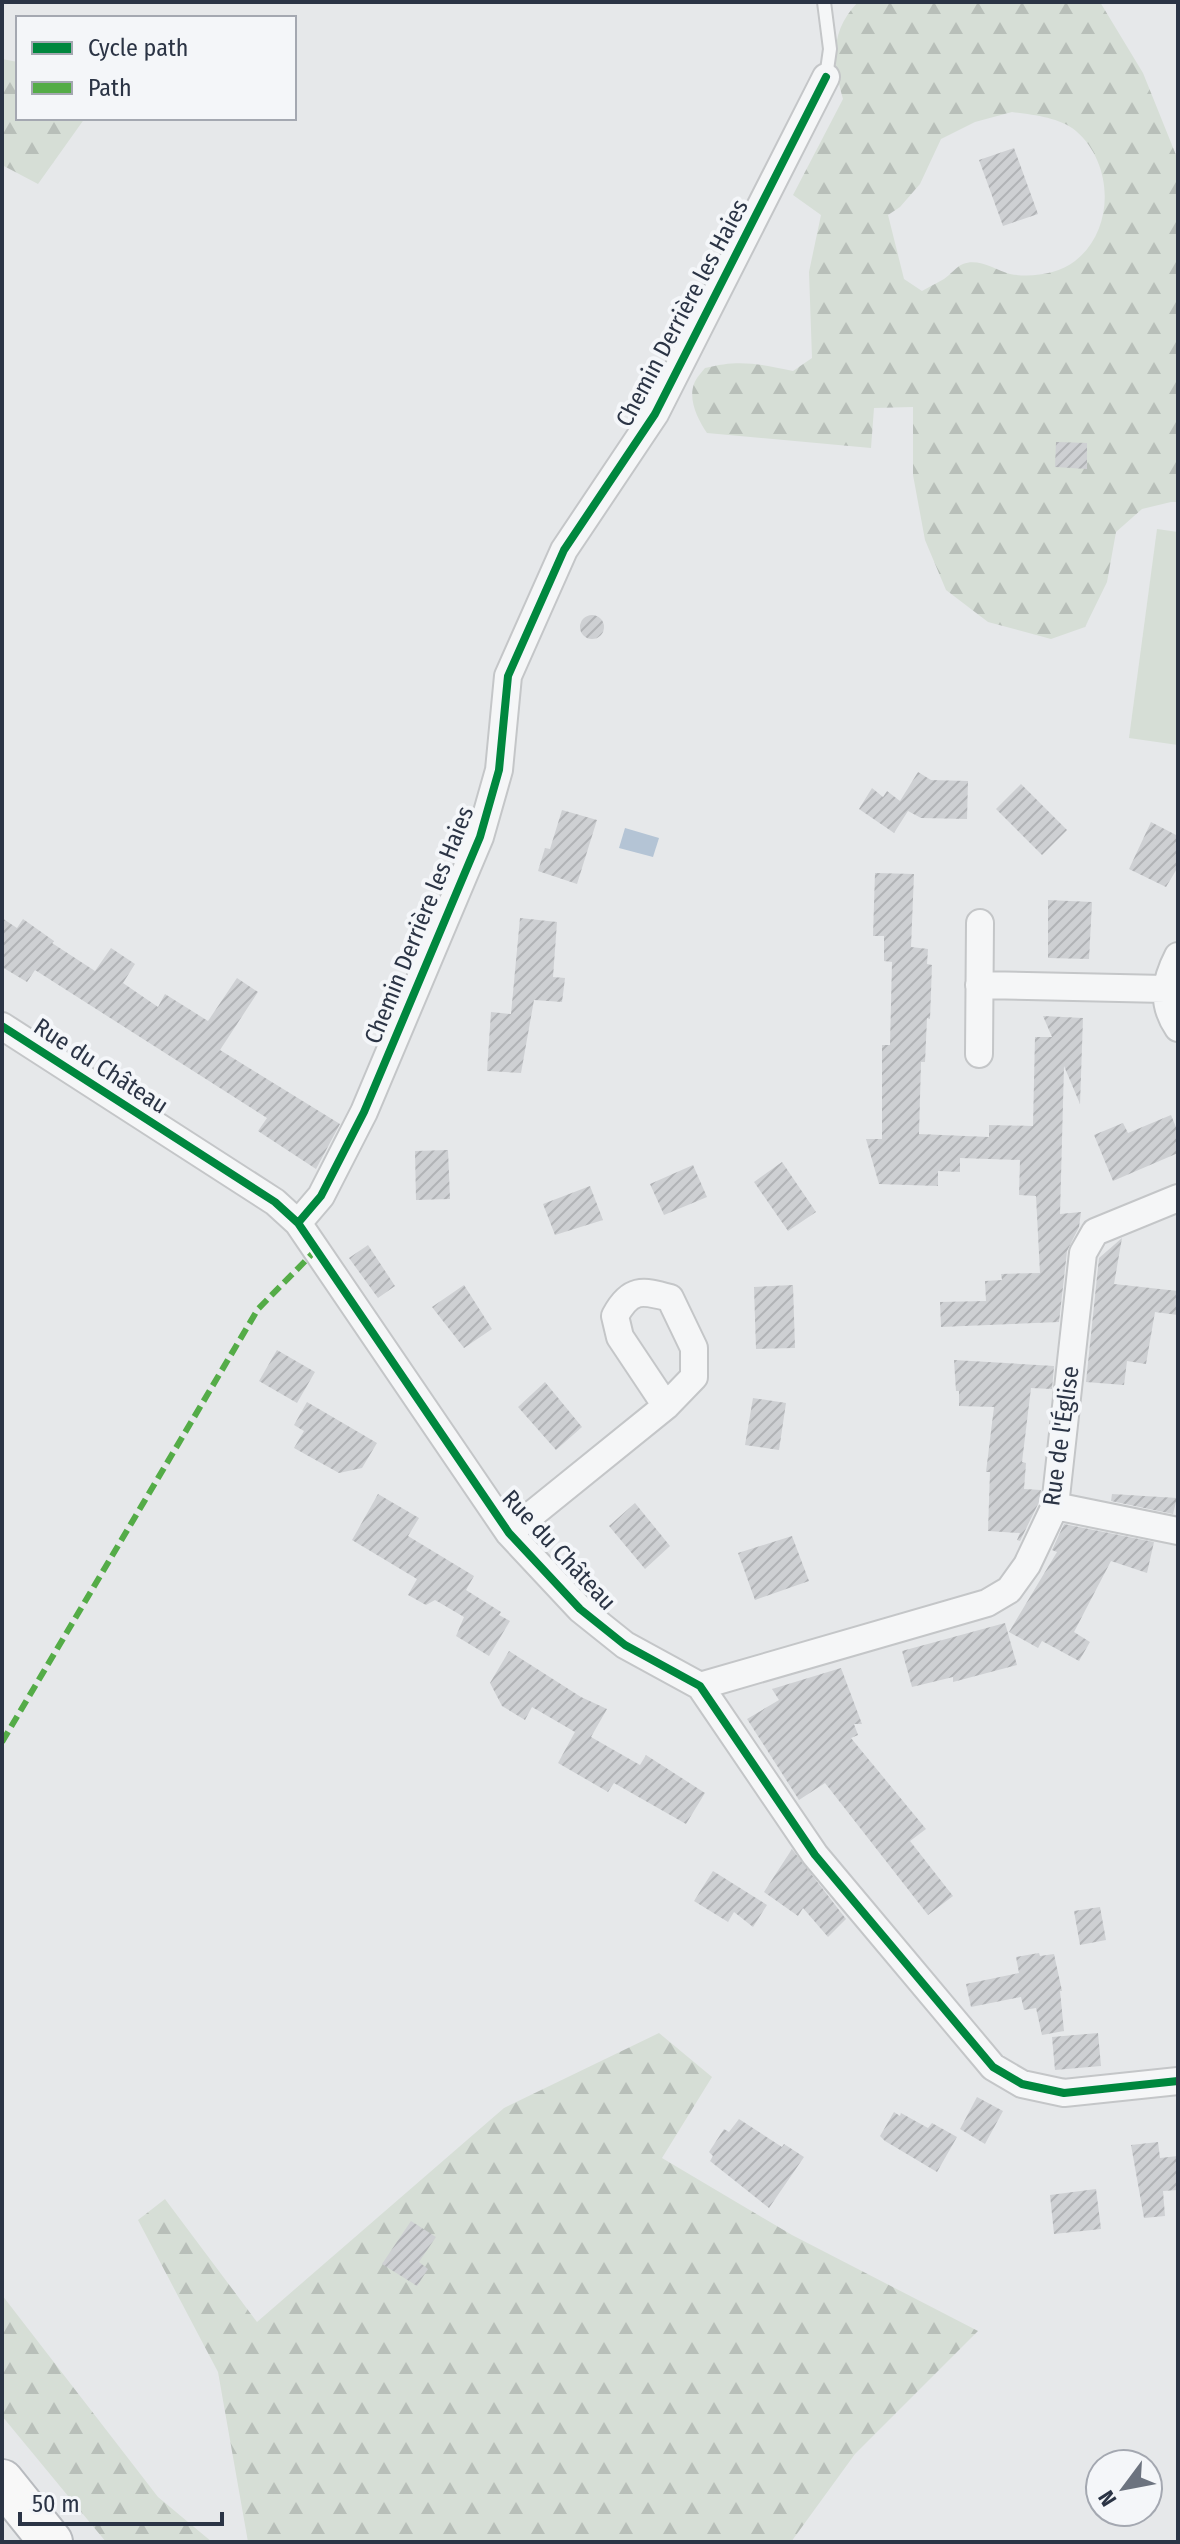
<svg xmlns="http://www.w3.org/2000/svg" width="1180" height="2544" font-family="'Fira Sans Condensed',sans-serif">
<defs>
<pattern id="forest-firs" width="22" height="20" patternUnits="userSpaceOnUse" patternTransform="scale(2)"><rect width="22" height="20" fill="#d6ded6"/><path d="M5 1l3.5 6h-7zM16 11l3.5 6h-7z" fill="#b8bfb9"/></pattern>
<pattern id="building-hatch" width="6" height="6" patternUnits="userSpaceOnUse" patternTransform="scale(2)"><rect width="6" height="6" fill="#ced0d3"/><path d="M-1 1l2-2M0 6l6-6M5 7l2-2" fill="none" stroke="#b1b3b6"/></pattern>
</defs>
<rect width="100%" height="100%" fill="#e6e8ea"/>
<!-- forest -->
<path fill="url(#forest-firs)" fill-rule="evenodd" d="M 858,2 L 1100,2 L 1143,73 L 1178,160 L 1178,502 L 1171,502 L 1142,509 L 1116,532 L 1107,582 L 1085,627 L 1051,639 L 988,622 L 946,590 L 925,540 L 913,475 L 913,407 L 874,408 L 871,448 L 707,433 C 698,420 688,400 694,384 C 696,378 702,372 705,368 C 739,359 760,364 793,371 L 812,358 L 809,272 L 821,215 L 793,195 L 843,99 C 833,62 829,32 858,2 ZM 1012,112 C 1033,115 1059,117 1076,131 C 1114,164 1115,230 1075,261 C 1058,274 1031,278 1010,274 C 995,270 979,258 963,264 C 956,267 950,275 944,279 C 937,283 929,287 922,291 L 904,279 L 888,215 L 900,207 L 920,184 L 941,139 L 975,122 Z
M 2,59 L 18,62 L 18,118 L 85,118 L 38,184 L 2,165 Z
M 659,2033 L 712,2077 L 662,2158 L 792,2235 L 978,2331 L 855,2454 L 791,2542 L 248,2542 L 218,2372 L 138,2220 L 165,2199 L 257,2322 L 504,2108 Z
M 2,2295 L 158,2497 L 212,2542 L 106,2542 L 2,2416 Z"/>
<!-- pitch -->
<path fill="#d6ded6" d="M 1157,529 L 1178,532 L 1178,745 L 1129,738 Z"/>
<!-- water -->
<path fill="#b4c4d5" d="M 625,828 L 659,838 L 653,857 L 619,848 Z"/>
<!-- building -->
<path fill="url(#building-hatch)" d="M 1014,148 L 1038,214 L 1003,226 L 979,160 Z
M 1056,442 L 1087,443 L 1087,469 L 1055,467 Z
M580 627a12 12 0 1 1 24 0a12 12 0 1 1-24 0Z
M 918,772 L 931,780 L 968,781 L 967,819 L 921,818 L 908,811 L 894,833 L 859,809 L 872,788 L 883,797 L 887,791 L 900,801 Z
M 1021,784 L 1067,830 L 1042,855 L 996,809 Z
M 562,810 L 597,820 L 577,884 L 538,871 L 545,848 L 550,849 Z
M 1151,822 L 1178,836 L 1178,867 L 1166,887 L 1129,869 Z
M 875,873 L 914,874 L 911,947 L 928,949 L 927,964 L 932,965 L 930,1019 L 927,1018 L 925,1062 L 921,1062 L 919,1134 L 989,1137 L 989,1125 L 1033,1126 L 1035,1037 L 1052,1037 L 1043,1016 L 1083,1018 L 1080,1104 L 1064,1066 L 1060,1214 L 1081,1212 L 1079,1227 L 1067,1251 L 1059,1322 L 941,1327 L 940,1302 L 986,1301 L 985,1281 L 1002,1280 L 1001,1274 L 1040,1273 L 1036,1196 L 1019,1195 L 1020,1160 L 960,1158 L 960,1172 L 938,1171 L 938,1186 L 879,1184 L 866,1139 L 882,1139 L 882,1045 L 890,1045 L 892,962 L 884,961 L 884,936 L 873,936 Z
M 1048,900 L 1092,902 L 1089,959 L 1048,958 Z
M 2,918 L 17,928 L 23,919 L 54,941 L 52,943 L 95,971 L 111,948 L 135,964 L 123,983 L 158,1007 L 165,994 L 208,1021 L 237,978 L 258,992 L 220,1050 L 340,1124 L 316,1169 L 258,1131 L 267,1118 L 35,970 L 27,982 L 2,967 Z
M 520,918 L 557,922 L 553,977 L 565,978 L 562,1002 L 534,1000 L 521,1073 L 487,1071 L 491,1012 L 511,1014 Z
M 1171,1115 L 1178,1132 L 1178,1153 L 1113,1181 L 1094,1135 L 1123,1123 L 1128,1133 Z
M 448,1150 L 450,1199 L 416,1200 L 415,1151 Z
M 782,1162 L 816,1212 L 788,1231 L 754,1182 Z
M 693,1165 L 707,1197 L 664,1215 L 650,1184 Z
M 590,1186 L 603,1220 L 555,1235 L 543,1204 Z
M 1122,1238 L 1114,1284 L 1178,1291 L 1178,1315 L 1155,1312 L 1146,1364 L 1127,1361 L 1124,1385 L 1086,1382 L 1099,1258 Z
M 368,1245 L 395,1286 L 378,1298 L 349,1258 Z
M 464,1285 L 492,1329 L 464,1348 L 432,1307 Z
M 793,1285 L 795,1348 L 756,1349 L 754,1287 Z
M 277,1350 L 315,1372 L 297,1403 L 259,1381 Z
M 954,1360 L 1054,1366 L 1052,1389 L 1031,1388 L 1022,1462 L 1026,1463 L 1024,1489 L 1041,1490 L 1039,1502 L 1020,1541 L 1017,1540 L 1020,1533 L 988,1531 L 990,1472 L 986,1472 L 994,1407 L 959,1406 L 959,1391 L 956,1391 Z
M 545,1382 L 582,1427 L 556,1450 L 518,1407 Z
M 753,1398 L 786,1403 L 779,1450 L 745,1445 Z
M 307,1402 L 377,1443 L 362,1468 L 339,1473 L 294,1448 L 304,1431 L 294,1425 Z
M 378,1494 L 419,1518 L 408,1536 L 474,1576 L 466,1590 L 501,1612 L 499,1615 L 510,1621 L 489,1656 L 456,1636 L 464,1617 L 435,1600 L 426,1605 L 408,1595 L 417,1579 L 352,1540 Z
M 1112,1494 L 1177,1498 L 1173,1514 L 1111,1501 Z
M 635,1503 L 670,1546 L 645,1569 L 609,1526 Z
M 1064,1524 L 1154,1542 L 1147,1573 L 1111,1561 L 1074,1632 L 1090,1642 L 1079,1661 L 1042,1641 L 1038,1648 L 1009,1632 L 1057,1552 L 1052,1550 Z
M 792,1536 L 809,1581 L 755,1600 L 738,1553 Z
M 1005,1623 L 1017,1665 L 953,1682 L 953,1677 L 912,1687 L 902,1651 Z
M 509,1651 L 581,1697 L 607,1709 L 591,1737 L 640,1765 L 646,1755 L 705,1793 L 686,1824 L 614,1783 L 608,1792 L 558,1763 L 575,1732 L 532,1707 L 525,1720 L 502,1706 L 490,1683 Z
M 841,1668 L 862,1724 L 854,1724 L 858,1735 L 851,1738 L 926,1829 L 910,1841 L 953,1896 L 928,1915 L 825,1783 L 799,1800 L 747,1719 L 779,1700 L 772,1689 Z
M 792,1849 L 846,1919 L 828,1937 L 803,1908 L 798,1916 L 764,1892 Z
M 713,1871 L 767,1905 L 753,1927 L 734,1912 L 728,1922 L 694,1901 Z
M 1100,1907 L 1106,1940 L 1080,1945 L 1074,1911 Z
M 1039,1953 L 1040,1956 L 1054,1954 L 1062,1991 L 1060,1991 L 1064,2031 L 1042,2035 L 1036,2008 L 1024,2010 L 1021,1997 L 971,2007 L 966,1984 L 1019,1973 L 1016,1957 Z
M 1098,2033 L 1101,2066 L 1055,2070 L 1052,2037 Z
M 977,2097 L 1003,2111 L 985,2144 L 960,2129 Z
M 894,2112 L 900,2116 L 901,2113 L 928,2128 L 932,2123 L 957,2137 L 937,2172 L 885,2141 L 880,2136 Z
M 739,2119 L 782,2147 L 784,2144 L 804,2157 L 769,2208 L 710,2161 L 713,2156 L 709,2152 L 724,2129 L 729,2132 Z
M 1158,2142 L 1160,2158 L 1178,2156 L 1178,2190 L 1163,2191 L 1165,2216 L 1144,2218 L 1131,2145 Z
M 1096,2189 L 1101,2229 L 1054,2234 L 1050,2195 Z
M 411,2221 L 436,2237 L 419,2262 L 428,2269 L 417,2286 L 382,2264 Z"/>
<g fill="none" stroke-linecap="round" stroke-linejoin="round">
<defs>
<path id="service" d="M 824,2 L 830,49 L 826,77"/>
<path id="minor" d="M 1178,956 C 1165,981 1161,1003 1178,1028
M 979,985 L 1165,989
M 2,1026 L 275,1202 L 298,1223 L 509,1533 L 580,1609 L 625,1645 L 700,1686 L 815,1855 L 993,2067 L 1022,2084 L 1064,2093 L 1178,2081
M 979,1054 L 980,923
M 298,1223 L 321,1196 L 364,1112 L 480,837 L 499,770 L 508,676 L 564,550 L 655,414 L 826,77
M 1055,1506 L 1178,1531
M 509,1533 L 666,1406 L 694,1377 L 694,1348 L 670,1298 C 642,1290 630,1288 615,1316 L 620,1337 L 666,1406
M 700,1686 L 987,1603 L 1009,1590 L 1027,1565 L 1055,1506 L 1083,1253 L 1095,1232 L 1178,1198"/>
<path id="trunk" d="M 2,2481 L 51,2542"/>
</defs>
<!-- service casing -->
<use href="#service" stroke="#c4c6c8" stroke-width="16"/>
<!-- minor casing -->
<use href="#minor" stroke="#c4c6c8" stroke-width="30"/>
<!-- trunk casing -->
<use href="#trunk" stroke="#b8bbbf" stroke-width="46"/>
<!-- service -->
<use href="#service" stroke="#f5f6f7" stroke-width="12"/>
<!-- minor -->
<use href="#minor" stroke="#f5f6f7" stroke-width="26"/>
<!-- trunk -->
<use href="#trunk" stroke="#f8f8f8" stroke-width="42"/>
<!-- quiet -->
<path stroke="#54ac47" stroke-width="6" stroke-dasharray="12 6" stroke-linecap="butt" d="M 2,1742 L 258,1309 L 316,1250"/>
<defs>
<path id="cycleway" d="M 2,1026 L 275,1202 L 298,1223 L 509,1533 L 580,1609 L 625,1645 L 700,1686 L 815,1855 L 993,2067 L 1022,2084 L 1064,2093 L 1178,2081
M 298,1223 L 321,1196 L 364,1112 L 480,837 L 499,770 L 508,676 L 564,550 L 655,414 L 826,77"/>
</defs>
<!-- cycleway casing -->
<use href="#cycleway" stroke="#f4f6f9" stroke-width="13"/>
<!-- cycleway -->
<use href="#cycleway" stroke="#00873e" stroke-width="8"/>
</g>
<g text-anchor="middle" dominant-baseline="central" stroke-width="8" stroke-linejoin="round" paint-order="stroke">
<!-- street labels -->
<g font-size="24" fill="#2b3445" stroke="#f4f6f9">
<text transform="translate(682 313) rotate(-62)">Chemin Derrière les Haies</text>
<text transform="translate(419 925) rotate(-68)">Chemin Derrière les Haies</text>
<text transform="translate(101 1066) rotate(33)">Rue du Château</text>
<text transform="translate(1061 1436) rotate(-82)">Rue de l'Église</text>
<text transform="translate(559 1550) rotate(47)">Rue du Château</text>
</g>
</g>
<!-- border -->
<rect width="1180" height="2544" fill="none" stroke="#2b3445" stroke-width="8"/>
<!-- legend -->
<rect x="16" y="16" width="280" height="104" fill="#f4f6f9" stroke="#a4a8b1" stroke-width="2"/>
<rect x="32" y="42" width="40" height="12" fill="#00873e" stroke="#a4a8b1" stroke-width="2"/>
<text x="88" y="56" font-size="24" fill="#2b3445">Cycle path</text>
<rect x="32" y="82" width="40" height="12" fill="#54ac47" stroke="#a4a8b1" stroke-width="2"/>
<text x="88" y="96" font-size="24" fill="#2b3445">Path</text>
<!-- north arrow -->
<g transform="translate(1124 2488) rotate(238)"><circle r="38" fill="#f4f6f9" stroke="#a4a8b1" stroke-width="2"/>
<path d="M0-6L14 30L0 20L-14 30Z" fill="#6c737f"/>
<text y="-12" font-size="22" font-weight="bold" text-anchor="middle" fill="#2b3445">N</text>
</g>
<!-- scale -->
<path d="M20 2512v12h202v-12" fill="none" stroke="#2b3445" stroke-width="4"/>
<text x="32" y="2512" font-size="24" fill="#2b3445" stroke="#f4f6f9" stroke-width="6" paint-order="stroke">50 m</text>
</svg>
